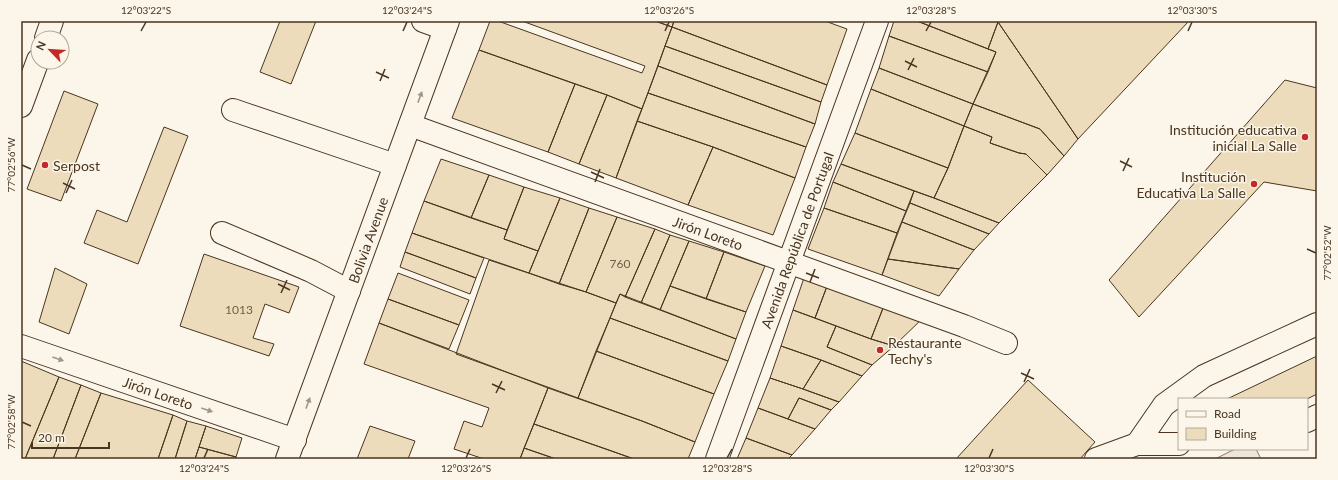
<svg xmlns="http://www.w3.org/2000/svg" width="1338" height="480" font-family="Lato,sans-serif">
<rect width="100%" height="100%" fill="#fbf6e9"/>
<!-- green -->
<path fill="#ede6d9" stroke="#887966" d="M 1235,449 L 1256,449 L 1261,459 L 1215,459 Z"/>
<!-- building -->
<path fill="#ecdcbc" stroke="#4a3520" d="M 280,21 L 316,21 L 291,84 L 260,72 Z
M 490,21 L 498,21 L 642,73 L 645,66 L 522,21 L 655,21 L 672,27 L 642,109 L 607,95 L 479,50 Z
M 655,21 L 674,21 L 672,27 Z
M 674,21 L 825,21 L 847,29 L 827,85 L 672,27 Z
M 894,21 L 917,21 L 996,52 L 988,72 L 889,36 Z
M 917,21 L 995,21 L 998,22 L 988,49 Z
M 998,21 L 1189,21 L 1078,139 L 998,22 Z
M 998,22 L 1078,139 L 1064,156 L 1040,129 L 973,104 L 996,52 L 988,49 Z
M 672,27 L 827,85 L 821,102 L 665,46 Z
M 889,36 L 988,72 L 973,104 L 879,68 Z
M 665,46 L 821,102 L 815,124 L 658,66 Z
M 479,50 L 575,84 L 548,152 L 452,118 Z
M 658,66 L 815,124 L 806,147 L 648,93 Z
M 879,68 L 973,104 L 964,126 L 871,89 Z
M 1285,80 L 1317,88 L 1317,191 L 1264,182 L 1139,317 L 1109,280 Z
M 575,84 L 607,95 L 579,164 L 548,152 Z
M 871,89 L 964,126 L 948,168 L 855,133 Z
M 64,91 L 98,104 L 61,201 L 27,189 Z
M 648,93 L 806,147 L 795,178 L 713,147 L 637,121 Z
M 607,95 L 642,109 L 616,178 L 579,164 Z
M 973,104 L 1040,129 L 1064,156 L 1047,175 L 1026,154 L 1019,153 L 990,143 L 992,137 L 964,126 Z
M 637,121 L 713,147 L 688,205 L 616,178 Z
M 964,126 L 992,137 L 990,143 L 1019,153 L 1026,154 L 1047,175 L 999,223 L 934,198 L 948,168 Z
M 164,127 L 188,136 L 138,264 L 84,243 L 97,210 L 127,222 Z
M 855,133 L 948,168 L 934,198 L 841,164 Z
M 713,147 L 795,178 L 773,235 L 688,205 Z
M 441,159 L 489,175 L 471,218 L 424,201 Z
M 841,164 L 914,191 L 906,211 L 833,182 Z
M 489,175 L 524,187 L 507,230 L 471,218 Z
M 833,182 L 906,211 L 897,233 L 824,208 Z
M 524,187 L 560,198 L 538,251 L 504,239 Z
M 914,191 L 934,198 L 999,223 L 989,234 L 910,203 Z
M 560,198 L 589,208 L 559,284 L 529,273 Z
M 424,201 L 507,230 L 504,239 L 538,251 L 529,273 L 412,233 Z
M 910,203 L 989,234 L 974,250 L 902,222 Z
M 589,208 L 617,217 L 586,292 L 559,284 Z
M 824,208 L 897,233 L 882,275 L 808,249 Z
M 617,217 L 655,229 L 625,297 L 620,294 L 616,303 L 586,292 Z
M 902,222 L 974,250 L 959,269 L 888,259 Z
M 655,229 L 670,235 L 641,303 L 625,297 Z
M 412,233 L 484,258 L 476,278 L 405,252 Z
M 670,235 L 689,241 L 660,310 L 641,303 Z
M 689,241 L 724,252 L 706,299 L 670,286 Z
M 405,252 L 476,278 L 470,294 L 400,267 Z
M 724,252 L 765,266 L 746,312 L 706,299 Z
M 204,254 L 299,287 L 289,313 L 265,304 L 253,338 L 274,344 L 269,356 L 180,326 Z
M 888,259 L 959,269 L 939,296 L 882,275 Z
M 489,260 L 586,292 L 616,303 L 578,398 L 456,354 Z
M 55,268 L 87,284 L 69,334 L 39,322 Z
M 806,272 L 829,281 L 815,318 L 793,310 Z
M 398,273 L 469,300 L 459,325 L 388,299 Z
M 829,281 L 885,303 L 871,339 L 815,318 Z
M 670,286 L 746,312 L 736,339 L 660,310 Z
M 620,294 L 736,339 L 728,361 L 610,318 Z
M 388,299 L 459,325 L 449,349 L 379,323 Z
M 885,303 L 924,317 L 894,346 L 871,339 Z
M 793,310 L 836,326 L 827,347 L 872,365 L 862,376 L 821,360 L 781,346 Z
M 610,318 L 728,361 L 714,394 L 596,351 Z
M 379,323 L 548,388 L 520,459 L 484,459 L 454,449 L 464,421 L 482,427 L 489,408 L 364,364 Z
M 836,326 L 871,339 L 894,346 L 872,365 L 827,347 Z
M 781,346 L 821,360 L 803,389 L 770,378 Z
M 596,351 L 714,394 L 695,442 L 642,421 L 578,398 Z
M 1317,356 L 1317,394 L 1307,399 L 1227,399 Z
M 821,360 L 862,376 L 839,402 L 803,389 Z
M 21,361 L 59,377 L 25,459 L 21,459 Z
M 59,377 L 81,385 L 53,459 L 25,459 Z
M 770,378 L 803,389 L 839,402 L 831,410 L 799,398 L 788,419 L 758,408 Z
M 1028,380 L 1095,442 L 1080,459 L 956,459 Z
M 81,385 L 101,393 L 75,459 L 53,459 Z
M 548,388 L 642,421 L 695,442 L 688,459 L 634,459 L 534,424 Z
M 101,393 L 173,415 L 158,459 L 75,459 Z
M 799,398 L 831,410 L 815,429 L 788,419 Z
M 758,408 L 788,419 L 815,429 L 792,455 L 746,438 Z
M 173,415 L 187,421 L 175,459 L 158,459 Z
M 187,421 L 206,426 L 195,459 L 175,459 Z
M 534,424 L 609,450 L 634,459 L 556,459 L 524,448 Z
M 206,426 L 242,438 L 236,457 L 199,447 Z
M 370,426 L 415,441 L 408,459 L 357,459 Z
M 746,438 L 792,455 L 788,459 L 737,459 Z
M 199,447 L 236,457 L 236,459 L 195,459 Z
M 524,448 L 556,459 L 520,459 Z"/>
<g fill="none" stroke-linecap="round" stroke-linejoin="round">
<defs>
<path id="minor" d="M 423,21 L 445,29
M 46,38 L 52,21
M 21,106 L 38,60
M 233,110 L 395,165
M 410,125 L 788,262 L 964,326 L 1006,343
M 222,233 L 311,271 L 349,291
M 21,346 L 295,440
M 1307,421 L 1317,416
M 1137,444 L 1164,405 L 1204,376 L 1317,324
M 717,459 L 877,21
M 1096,459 L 1137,444 L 1179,444"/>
<path id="major" d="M 287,459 L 448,21"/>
</defs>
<!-- minor casing -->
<use href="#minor" stroke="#4a3520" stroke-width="24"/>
<!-- major casing -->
<use href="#major" stroke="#4a3520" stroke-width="24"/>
<!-- minor -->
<use href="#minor" stroke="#fbf6e9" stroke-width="22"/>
<!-- major -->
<use href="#major" stroke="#fbf6e9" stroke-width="22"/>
</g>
<!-- one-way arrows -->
<defs><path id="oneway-solid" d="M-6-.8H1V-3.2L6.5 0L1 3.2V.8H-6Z"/></defs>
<g fill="#a29684">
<use href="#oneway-solid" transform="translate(420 97) rotate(-70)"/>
<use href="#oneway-solid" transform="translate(58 359) rotate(19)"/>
<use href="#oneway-solid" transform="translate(308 403) rotate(-70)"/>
<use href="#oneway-solid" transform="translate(207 410) rotate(19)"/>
</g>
<!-- ticks -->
<path fill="none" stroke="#4a3520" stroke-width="1.5" d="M 141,31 L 146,22M 403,31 L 407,22M 665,31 L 669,22M 926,31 L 931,22M 1188,31 L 1192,22M 905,61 L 917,67M 908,70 L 914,58M 376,72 L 389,78M 380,81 L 385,69M 1120,161 L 1132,167M 22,165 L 31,169M 1123,171 L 1129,158M 591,172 L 604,178M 595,182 L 600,169M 63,183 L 75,189M 66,193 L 72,180M 1307,249 L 1316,253M 806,273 L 819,278M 810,282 L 815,269M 278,284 L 290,290M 281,293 L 287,280M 1021,373 L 1034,379M 1024,382 L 1030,369M 492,384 L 505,390M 496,393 L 502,381M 22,422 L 31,426M 204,458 L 208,449M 466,458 L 470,449M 727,458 L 732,449M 989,458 L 993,449"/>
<!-- markers -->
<g fill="#c62828" stroke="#fbf6e9" stroke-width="1.5">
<circle cx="1305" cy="137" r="4"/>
<circle cx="45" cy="165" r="4"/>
<circle cx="1254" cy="184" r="4"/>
<circle cx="880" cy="350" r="4"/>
</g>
<g text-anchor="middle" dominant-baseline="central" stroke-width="3" stroke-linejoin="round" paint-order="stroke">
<!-- number labels -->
<g font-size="12" fill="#725f47">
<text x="620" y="263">760</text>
<text x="239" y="309">1013</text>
</g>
<!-- poi labels -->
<g font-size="14" fill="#4a3520" stroke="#fbf6e9" text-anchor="end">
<text x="1297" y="129">Institución educativa<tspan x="1297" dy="16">inicial La Salle</tspan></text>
<text x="53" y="165" text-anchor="start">Serpost</text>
<text x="1246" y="176">Institución<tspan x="1246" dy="16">Educativa La Salle</tspan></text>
<text x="888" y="342" text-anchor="start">Restaurante<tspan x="888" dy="16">Techy's</tspan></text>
</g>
<!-- street labels -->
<g font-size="14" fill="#4a3520" stroke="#fbf6e9">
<text transform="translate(708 233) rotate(20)">Jirón Loreto</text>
<text transform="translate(368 240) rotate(-70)">Bolivia Avenue</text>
<text transform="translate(797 240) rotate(-70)">Avenida República de Portugal</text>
<text transform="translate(158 393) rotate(19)">Jirón Loreto</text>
</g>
</g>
<!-- border -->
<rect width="1338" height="480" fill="none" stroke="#fbf6e9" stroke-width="44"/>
<!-- legend -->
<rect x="1178" y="398" width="130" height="52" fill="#fbf6e9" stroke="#b4a999"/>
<rect x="1186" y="411" width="20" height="6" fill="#fbf6e9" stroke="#b4a999"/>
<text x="1214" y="418" font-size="12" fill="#4a3520">Road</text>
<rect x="1186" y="428" width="20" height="12" fill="#ecdcbc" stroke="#b4a999"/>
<text x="1214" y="438" font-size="12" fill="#4a3520">Building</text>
<!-- north arrow -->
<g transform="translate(50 50) rotate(295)"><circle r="19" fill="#fbf6e9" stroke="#b4a999"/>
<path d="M0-3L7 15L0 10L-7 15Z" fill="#c62828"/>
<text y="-6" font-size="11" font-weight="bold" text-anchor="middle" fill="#4a3520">N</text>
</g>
<!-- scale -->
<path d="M32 442v6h77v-6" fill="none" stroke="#4a3520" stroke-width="2"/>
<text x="38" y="442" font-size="12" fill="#4a3520" stroke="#fbf6e9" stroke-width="3" paint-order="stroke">20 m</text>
<rect x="22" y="22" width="1294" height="436" fill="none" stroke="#4a3520" stroke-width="1.5"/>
<g font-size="10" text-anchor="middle" fill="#4a3520">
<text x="146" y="14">12°03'22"S</text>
<text x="407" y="14">12°03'24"S</text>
<text x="669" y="14">12°03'26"S</text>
<text x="931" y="14">12°03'28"S</text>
<text x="1192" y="14">12°03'30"S</text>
<text transform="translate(11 165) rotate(-90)" y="4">77°02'56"W</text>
<text transform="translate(1327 253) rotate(-90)" y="4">77°02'52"W</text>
<text transform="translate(11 422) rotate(-90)" y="4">77°02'58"W</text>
<text x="204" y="472">12°03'24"S</text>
<text x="466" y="472">12°03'26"S</text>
<text x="727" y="472">12°03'28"S</text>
<text x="989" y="472">12°03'30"S</text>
</g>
</svg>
